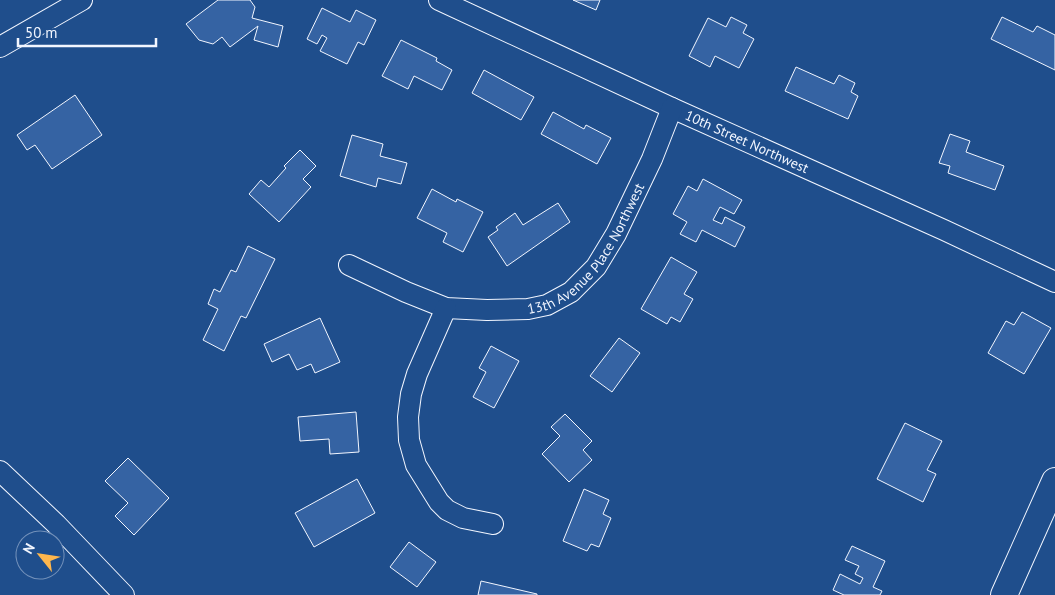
<svg xmlns="http://www.w3.org/2000/svg" width="1055" height="595" font-family="'PT Sans',sans-serif">
<rect width="100%" height="100%" fill="#1f4e8c"/>
<!-- building -->
<path fill="#3563a3" stroke="#f2f6ff" d="M 218,0 L 250,0 L 255,7 L 252,18 L 283,26 L 278,47 L 254,40 L 258,26 L 230,47 L 222,37 L 213,44 L 199,40 L 186,24 Z
M 573,0 L 600,0 L 596,10 Z
M 322,8 L 350,22 L 356,10 L 376,20 L 364,45 L 358,42 L 347,64 L 320,51 L 327,38 L 322,35 L 317,44 L 307,39 Z
M 731,17 L 747,25 L 743,33 L 754,39 L 739,68 L 715,56 L 710,67 L 689,56 L 708,18 L 726,27 Z
M 1002,17 L 1033,32 L 1037,26 L 1055,35 L 1055,70 L 991,39 Z
M 401,40 L 437,58 L 436,61 L 452,70 L 442,90 L 414,76 L 408,89 L 382,76 Z
M 796,67 L 834,84 L 839,75 L 855,83 L 851,92 L 858,96 L 848,119 L 785,91 Z
M 484,70 L 534,97 L 521,120 L 472,93 Z
M 75,95 L 102,135 L 52,169 L 35,145 L 27,150 L 17,135 Z
M 553,112 L 584,129 L 586,125 L 611,138 L 597,164 L 541,134 Z
M 950,134 L 970,141 L 966,152 L 1004,166 L 995,190 L 948,173 L 950,166 L 939,163 Z
M 352,135 L 383,144 L 380,156 L 407,163 L 401,184 L 378,178 L 376,187 L 340,176 Z
M 300,150 L 316,166 L 303,179 L 311,187 L 279,222 L 249,194 L 261,180 L 269,187 L 286,168 L 284,166 Z
M 703,179 L 742,200 L 734,214 L 720,207 L 713,220 L 722,224 L 725,217 L 745,227 L 735,247 L 702,230 L 696,242 L 680,234 L 687,222 L 673,214 L 688,186 L 697,191 Z
M 432,189 L 456,202 L 457,199 L 483,212 L 463,252 L 443,242 L 447,233 L 417,218 Z
M 558,203 L 570,222 L 507,266 L 488,237 L 498,230 L 496,227 L 515,213 L 523,225 Z
M 248,246 L 275,259 L 246,318 L 241,316 L 224,351 L 203,340 L 218,309 L 208,304 L 214,289 L 220,292 L 231,270 L 236,272 Z
M 671,257 L 697,272 L 684,294 L 693,299 L 680,322 L 671,317 L 667,324 L 641,309 Z
M 1022,312 L 1051,328 L 1024,374 L 988,353 L 1006,321 L 1014,325 Z
M 320,318 L 340,362 L 315,373 L 311,364 L 297,370 L 289,354 L 272,362 L 264,344 Z
M 619,338 L 640,353 L 612,392 L 590,376 Z
M 491,346 L 519,361 L 494,408 L 473,397 L 486,372 L 479,368 Z
M 356,412 L 359,452 L 330,454 L 329,439 L 300,441 L 298,417 Z
M 565,414 L 592,441 L 583,450 L 592,460 L 569,482 L 542,454 L 560,436 L 551,427 Z
M 905,423 L 942,441 L 927,470 L 936,474 L 923,502 L 877,479 Z
M 128,458 L 169,498 L 134,535 L 115,516 L 128,503 L 105,481 Z
M 357,479 L 375,513 L 314,547 L 295,513 Z
M 584,489 L 609,500 L 603,514 L 611,518 L 599,547 L 591,544 L 587,551 L 563,541 Z
M 409,542 L 436,562 L 417,587 L 390,567 Z
M 852,546 L 885,561 L 873,587 L 882,591 L 880,595 L 844,595 L 833,590 L 840,574 L 860,584 L 863,578 L 855,574 L 859,566 L 845,560 Z
M 481,581 L 537,594 L 537,595 L 478,595 Z"/>
<g fill="none" stroke-linecap="round" stroke-linejoin="round">
<defs>
<g id="minor">
<path id="s1" d="M 439,0 L 672,108 L 944,230 L 1055,282"/>
<path d="M 0,47 L 82,0"/>
<path id="s2" d="M 349,265 L 406,292 L 446,308 L 487,310 L 528,309 L 547,305 L 571,292 L 596,267 L 616,234 L 652,159 L 672,108"/>
<path d="M 446,308 L 417,374 L 411,394 L 408,417 L 409,440 L 416,465 L 439,502 L 447,510 L 463,518 L 493,524"/>
<path d="M 0,471 L 56,524 L 124,595"/>
</g>
<path id="major" d="M 1004,595 L 1055,481"/>
</defs>
<!-- minor casing -->
<use href="#minor" stroke="#f2f6ff" stroke-width="22"/>
<!-- major casing -->
<use href="#major" stroke="#f2f6ff" stroke-width="28"/>
<!-- minor -->
<use href="#minor" stroke="#1f4e8c" stroke-width="20"/>
<!-- major -->
<use href="#major" stroke="#1f4e8c" stroke-width="26"/>
</g>
<g text-anchor="middle" dominant-baseline="central" stroke-width="4" stroke-linejoin="round" paint-order="stroke">
<!-- street labels -->
<g font-size="14" fill="#f2f6ff" stroke="#1f4e8c">
<text stroke="none"><textPath href="#s1" startOffset="339">10th Street Northwest</textPath></text>
<text stroke="none"><textPath href="#s2" startOffset="276">13th Avenue Place Northwest</textPath></text>
</g>
</g>
<!-- north arrow -->
<g transform="translate(40 555) rotate(300)"><circle r="24" fill="#1f4e8c" stroke="#7391ba"/>
<path d="M0-4L9 19L0 12L-9 19Z" fill="#ffb74d"/>
<text y="-8" font-size="14" font-weight="bold" text-anchor="middle" fill="#f2f6ff">N</text>
</g>
<!-- scale -->
<path d="M18 38v8h138v-8" fill="none" stroke="#f2f6ff" stroke-width="2.5"/>
<text x="25" y="38" font-size="15" fill="#f2f6ff" stroke="#1f4e8c" stroke-width="4" paint-order="stroke">50 m</text>
</svg>
